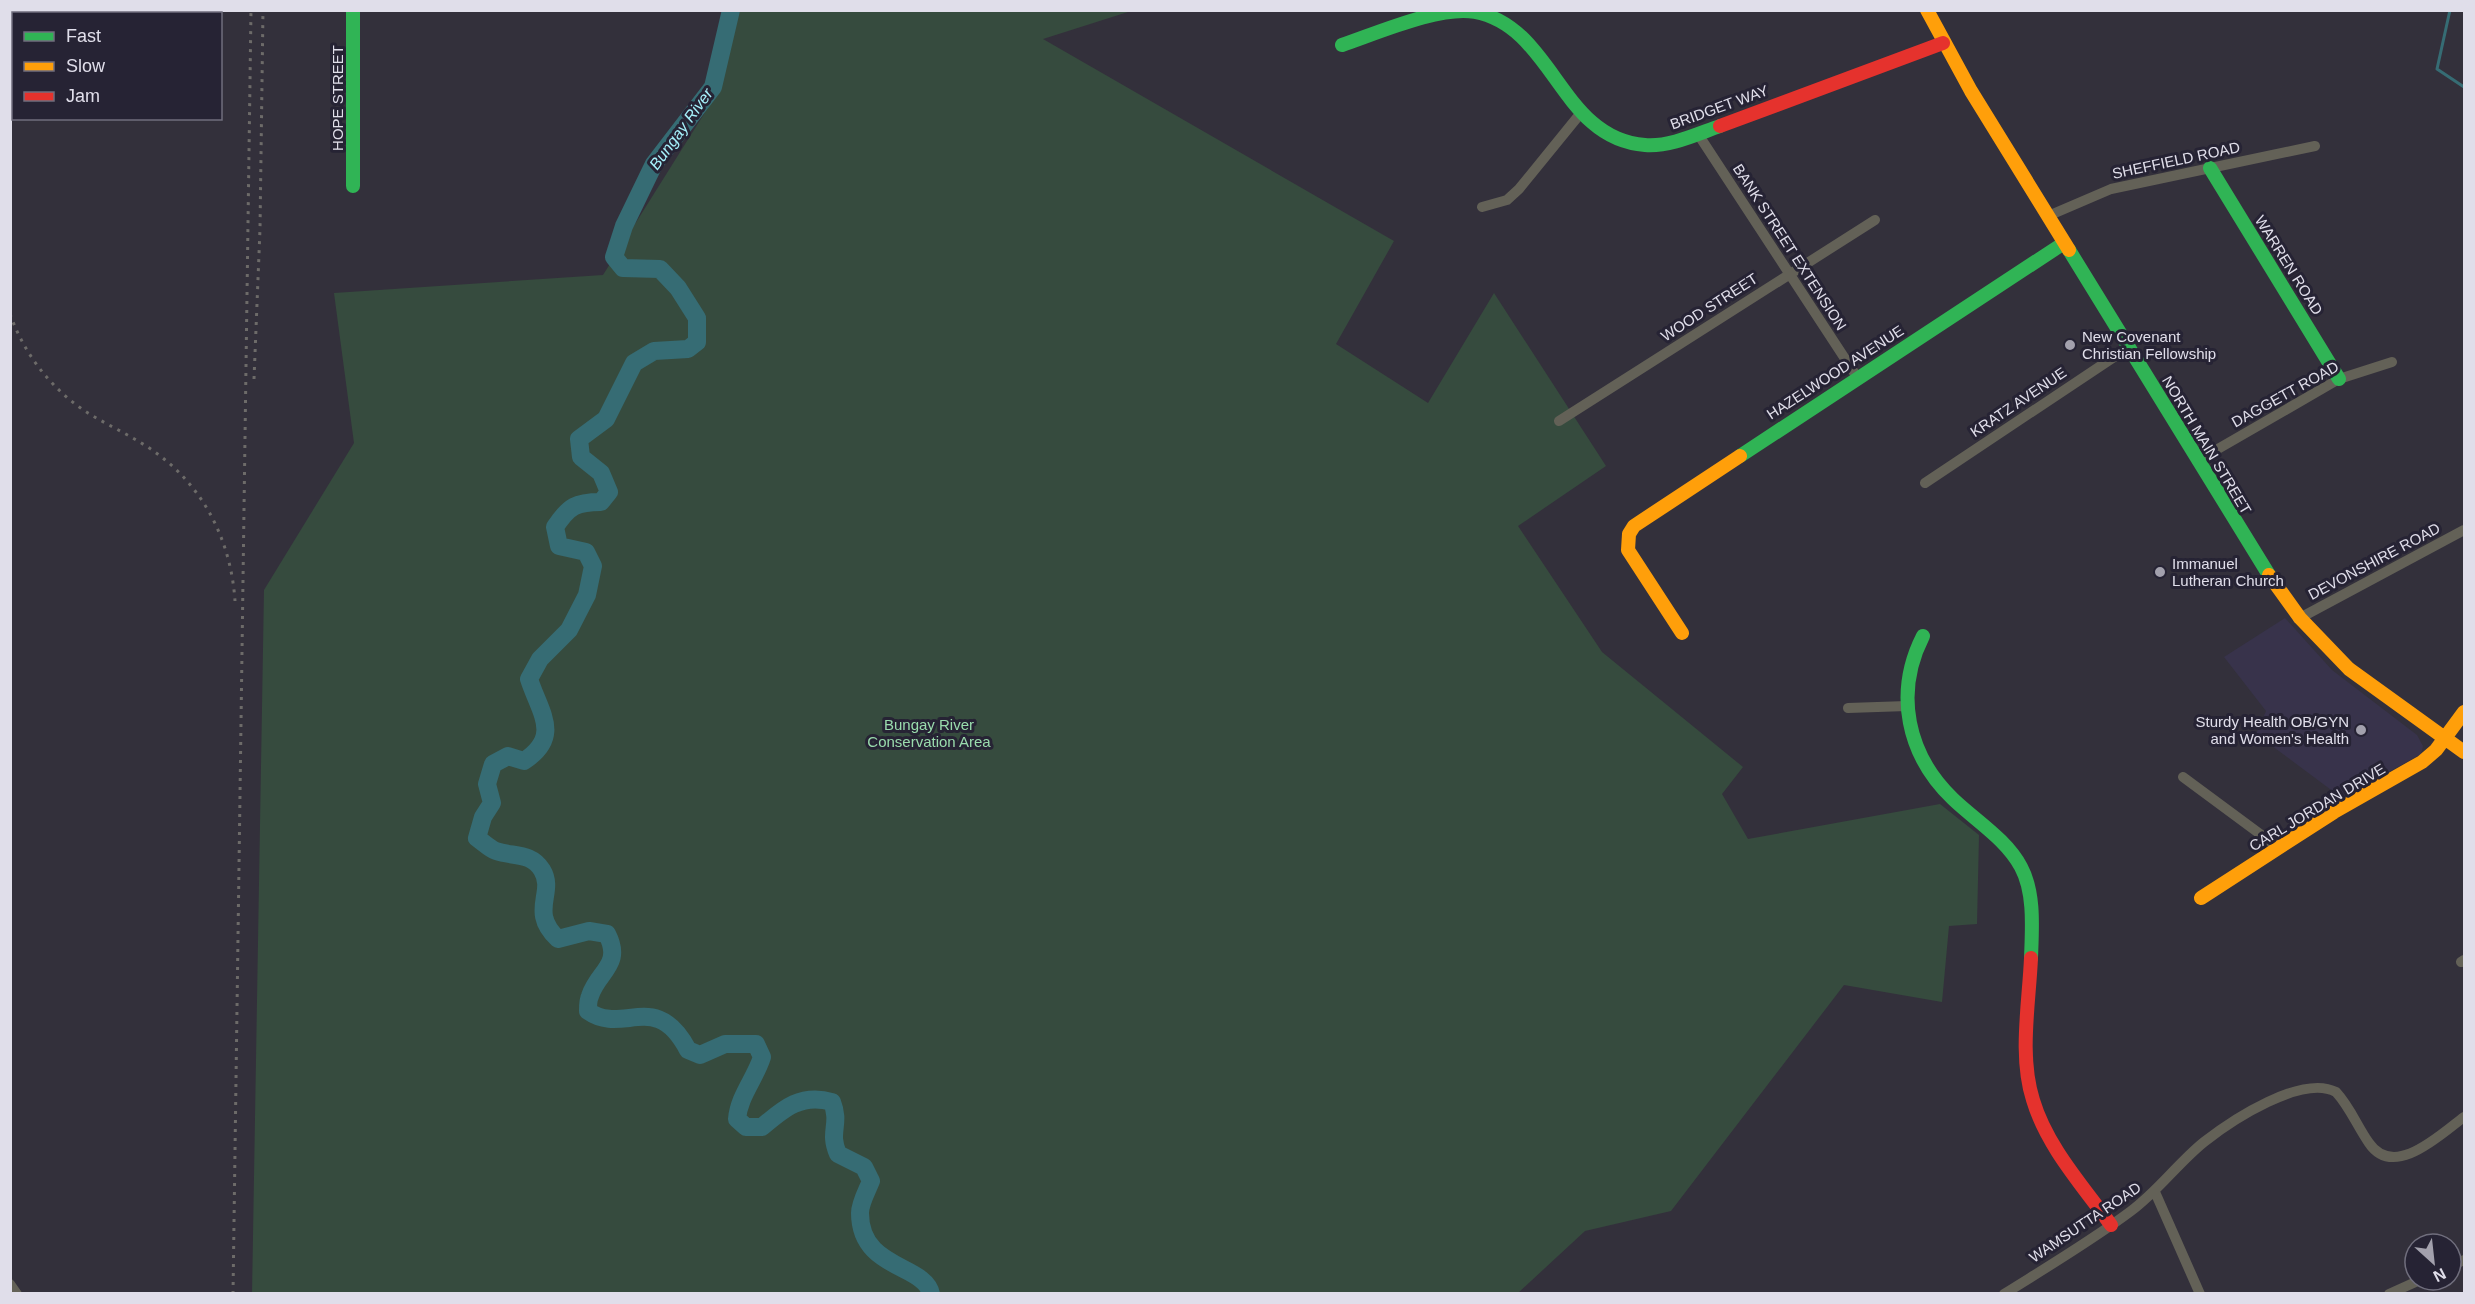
<svg xmlns="http://www.w3.org/2000/svg" width="2475" height="1304" font-family="Helvetica,sans-serif">
<rect width="100%" height="100%" fill="#33303b"/>
<!-- built -->
<path fill="#38334b" d="M 2285,618 L 2332,670 L 2417,735 L 2423,746 L 2421,754 L 2342,798 L 2256,734 L 2266,711 L 2224,657 Z"/>
<!-- green -->
<path fill="#364b3e" d="M 731,11 L 1131,11 L 1043,39 L 1394,241 L 1336,344 L 1428,403 L 1494,293 L 1606,466 L 1518,526 L 1602,652 L 1743,767 L 1722,794 L 1748,839 L 1940,804 L 1979,835 L 1977,924 L 1949,926 L 1942,1002 L 1844,985 L 1671,1211 L 1585,1231 L 1518,1293 L 252,1294 L 264,590 L 354,443 L 334,293 L 603,275 L 709,106 Z"/>
<g fill="none" stroke-linecap="round" stroke-linejoin="round">
<!-- stream -->
<path stroke="#366c74" stroke-width="3" d="M 2450,10 L 2437,69 L 2464,87"/>
<!-- river -->
<path stroke="#366c74" stroke-width="18" d="M 731,10 L 713,87 L 654,164 L 624,226 L 614,257 L 623,268 L 660,269 L 678,288 L 697,318 L 697,342 L 688,349 L 654,351 L 634,363 L 606,419 L 579,439 L 581,457 L 601,473 L 609,492 L 601,502 C 576,502 569,506 555,527 L 559,546 L 586,552 L 593,566 L 587,595 L 569,630 L 540,659 L 529,679 C 540,713 562,736 524,761 L 508,756 L 493,764 L 487,784 L 492,803 L 483,817 L 477,838 C 483,842 490,849 496,851 C 513,857 531,852 542,870 C 556,893 528,911 558,939 L 589,931 L 607,934 C 623,965 598,971 590,996 C 588,1000 588,1006 588,1011 C 623,1036 656,989 688,1050 L 700,1055 L 725,1044 L 756,1044 L 762,1057 C 755,1079 739,1096 737,1119 L 746,1127 L 762,1127 C 784,1108 802,1093 832,1102 C 841,1125 828,1131 838,1154 L 864,1167 L 871,1181 C 867,1191 860,1203 860,1213 C 860,1270 925,1264 931,1294"/>
<!-- street -->
<path stroke="#636157" stroke-width="10" d="M 1698,134 L 1857,377
M 1482,207 L 1507,200 L 1519,189 L 1580,114
M 2048,216 L 2111,189 L 2315,146
M 1559,421 L 1875,220
M 2197,461 L 2339,379 L 2392,362
M 1925,483 L 2129,347
M 2298,619 L 2464,530
M 1848,708 L 1907,706
M 2183,777 L 2279,848
M 2461,962 L 2464,960
M 2155,1192 L 2200,1294
M 2451,1266 L 2464,1260
M 10,1284 L 17,1294
M 2004,1294 C 2047,1267 2091,1241 2131,1211 C 2158,1191 2178,1163 2204,1142 C 2232,1120 2302,1074 2336,1092 C 2350,1107 2357,1126 2369,1143 C 2394,1180 2441,1134 2464,1117
M 2389,1294 L 2420,1280"/>
<!-- fast -->
<path stroke="#30b455" stroke-width="14" d="M 353,10 L 353,186
M 1342,45 C 1375,34 1441,5 1475,12 C 1554,27 1560,139 1645,145 C 1670,147 1697,134 1720,126
M 2210,168 L 2339,379
M 2069,250 L 2269,575
M 1740,456 L 2064,243
M 1923,636 C 1894,693 1907,755 1953,799 C 1976,821 2006,839 2021,867 C 2035,893 2032,929 2031,958"/>
<!-- slow -->
<path stroke="#ff9f0a" stroke-width="14" d="M 1927,10 L 1971,91 L 2069,250
M 2269,575 L 2300,618 L 2349,669 L 2464,752
M 1682,633 L 1628,550 L 1629,534 L 1634,526 L 1740,456
M 2201,898 L 2334,812 L 2422,762 L 2436,750 L 2464,712"/>
<!-- jam -->
<path stroke="#e5322d" stroke-width="14" d="M 1720,126 L 1943,43
M 2031,958 C 2029,1004 2019,1056 2033,1100 C 2047,1147 2083,1186 2111,1225"/>
<!-- rail -->
<path stroke="#6d6b69" stroke-width="3" stroke-dasharray="3 6" stroke-linecap="butt" d="M 10,314 C 24,354 52,390 88,413 C 109,426 132,436 152,450 C 203,485 231,540 235,601
M 254,379 L 260,229 L 263,10
M 233,1294 L 251,10"/>
</g>
<!-- markers -->
<g fill="#a3a1ad" stroke="#262334" stroke-width="2">
<circle cx="2070" cy="345" r="6"/>
<circle cx="2160" cy="572" r="6"/>
<circle cx="2361" cy="730" r="6"/>
</g>
<g text-anchor="middle" dominant-baseline="central" stroke-width="6" stroke-linejoin="round" paint-order="stroke">
<!-- street labels -->
<g font-size="15" fill="#e0deea" stroke="#262334">
<text transform="translate(337 98) rotate(-90)">HOPE STREET</text>
<text transform="translate(1719 107) rotate(-20)">BRIDGET WAY</text>
<text transform="translate(2176 160) rotate(-12)">SHEFFIELD ROAD</text>
<text transform="translate(1790 247) rotate(57)">BANK STREET EXTENSION</text>
<text transform="translate(2289 265) rotate(58)">WARREN ROAD</text>
<text transform="translate(1709 307) rotate(-33)">WOOD STREET</text>
<text transform="translate(1835 372) rotate(-33)">HAZELWOOD AVENUE</text>
<text transform="translate(2285 394) rotate(-29)">DAGGETT ROAD</text>
<text transform="translate(2018 402) rotate(-34)">KRATZ AVENUE</text>
<text transform="translate(2207 445) rotate(59)">NORTH MAIN STREET</text>
<text transform="translate(2374 561) rotate(-28)">DEVONSHIRE ROAD</text>
<text transform="translate(2317 807) rotate(-31)">CARL JORDAN DRIVE</text>
<text transform="translate(2085 1222) rotate(-34)">WAMSUTTA ROAD</text>
</g>
<!-- poi labels -->
<g font-size="15" fill="#e0deea" stroke="#262334" text-anchor="start">
<text x="2082" y="336">New Covenant<tspan x="2082" dy="17">Christian Fellowship</tspan></text>
<text x="2172" y="563">Immanuel<tspan x="2172" dy="17">Lutheran Church</tspan></text>
<text x="2349" y="721" text-anchor="end">Sturdy Health OB/GYN<tspan x="2349" dy="17">and Women's Health</tspan></text>
</g>
<!-- park labels -->
<g font-size="15" fill="#9adcad" stroke="#262334">
<text x="929" y="724">Bungay River<tspan x="929" dy="17">Conservation Area</tspan></text>
</g>
<!-- water labels -->
<g font-size="16" font-style="italic" fill="#a6f1fb" stroke="#262334">
<text transform="translate(681 129) rotate(-54)">Bungay River</text>
</g>
</g>
<!-- border -->
<rect width="2475" height="1304" fill="none" stroke="#e0deea" stroke-width="24"/>
<!-- legend -->
<rect x="12" y="12" width="210" height="108" fill="#262334" stroke="#706e7d" stroke-width="1.5"/>
<rect x="24" y="32" width="30" height="9" fill="#30b455" stroke="#706e7d" stroke-width="1.5"/>
<text x="66" y="42" font-size="18" fill="#e0deea">Fast</text>
<rect x="24" y="62" width="30" height="9" fill="#ff9f0a" stroke="#706e7d" stroke-width="1.5"/>
<text x="66" y="72" font-size="18" fill="#e0deea">Slow</text>
<rect x="24" y="92" width="30" height="9" fill="#e5322d" stroke="#706e7d" stroke-width="1.5"/>
<text x="66" y="102" font-size="18" fill="#e0deea">Jam</text>
<!-- north arrow -->
<g transform="translate(2433 1262) rotate(153)"><circle r="28" fill="#262334" stroke="#706e7d" stroke-width="1.5"/>
<path d="M0-4.5L10 22L0 15L-10 22Z" fill="#a3a1ad"/>
<text y="-9" font-size="16" font-weight="bold" text-anchor="middle" fill="#e0deea">N</text>
</g>
</svg>
